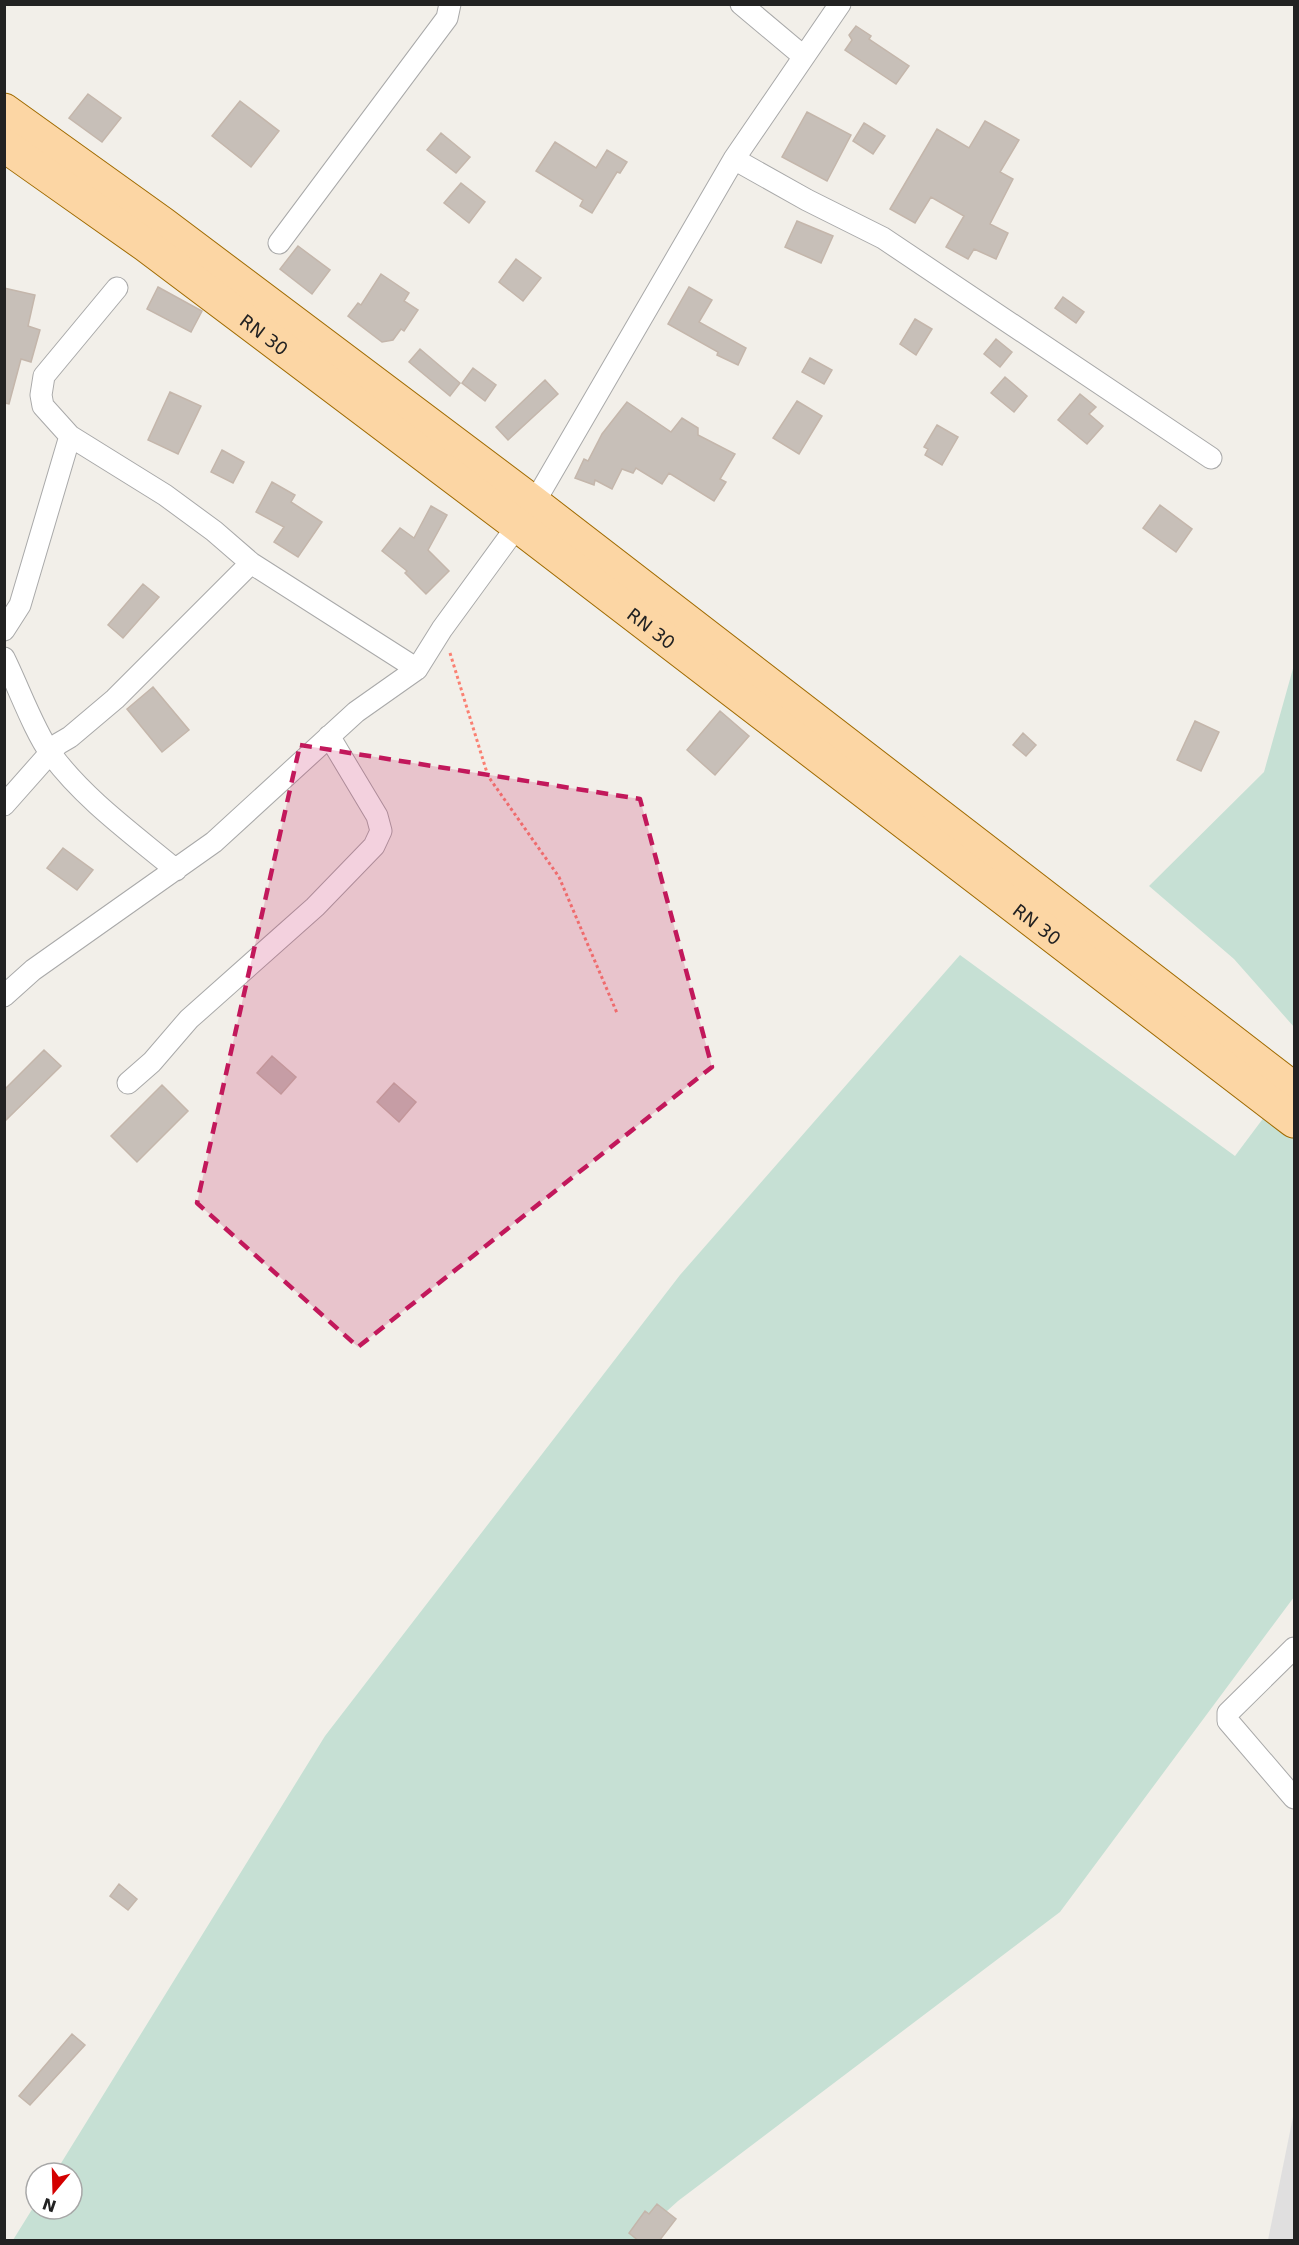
<svg xmlns="http://www.w3.org/2000/svg" width="1299" height="2245" font-family="'DejaVu Sans',sans-serif">
<rect width="100%" height="100%" fill="#f2efe9"/>
<!-- residential -->
<path fill="#e0dfdf" d="M 1294,2112 L 1294,2240 L 1268,2240 Z"/>
<!-- wetland -->
<path fill="#c6e0d4" d="M 1294,665 L 1294,1027 L 1234,959 L 1149,886 L 1264,772 Z
M 960,955 L 1235,1156 L 1294,1077 L 1294,1597 L 1060,1912 L 678,2201 L 635,2240 L 13,2240 L 36,2203 L 36,2209 L 72,2209 L 72,2173 L 55,2173 L 325,1736 L 680,1275 Z"/>
<!-- building -->
<path fill="#c7bfb8" stroke="#c4b6ab" stroke-width="1.5" d="M 856,26 L 871,36 L 869,39 L 909,66 L 896,84 L 845,50 L 852,40 L 849,35 Z
M 88,94 L 121,118 L 102,142 L 69,118 Z
M 240,101 L 279,131 L 251,167 L 212,136 Z
M 807,112 L 851,135 L 827,181 L 782,157 Z
M 985,121 L 1019,140 L 1000,172 L 1013,179 L 990,224 L 1008,233 L 996,259 L 974,249 L 968,259 L 946,247 L 964,216 L 931,197 L 915,223 L 890,209 L 937,129 L 969,148 Z
M 864,123 L 885,136 L 873,154 L 853,141 Z
M 441,133 L 470,157 L 456,173 L 427,150 Z
M 555,142 L 596,168 L 607,150 L 627,162 L 620,173 L 617,172 L 592,213 L 580,206 L 583,200 L 536,171 Z
M 461,183 L 485,202 L 469,223 L 444,203 Z
M 797,221 L 833,236 L 821,263 L 785,247 Z
M 298,246 L 330,270 L 312,294 L 280,269 Z
M 516,259 L 541,278 L 523,301 L 499,282 Z
M 381,274 L 409,293 L 404,301 L 418,310 L 404,331 L 401,329 L 393,340 L 382,342 L 348,316 L 358,303 L 361,305 Z
M 158,287 L 202,311 L 191,332 L 147,309 Z
M 689,287 L 712,300 L 699,322 L 746,348 L 738,365 L 717,355 L 718,352 L 668,324 Z
M 4,288 L 35,295 L 28,326 L 40,330 L 31,362 L 21,359 L 9,404 L 4,403 Z
M 1063,297 L 1084,312 L 1076,323 L 1055,308 Z
M 915,319 L 932,329 L 916,355 L 900,344 Z
M 996,339 L 1012,352 L 1000,367 L 984,354 Z
M 420,349 L 460,383 L 450,396 L 409,362 Z
M 810,358 L 832,370 L 824,384 L 802,372 Z
M 473,368 L 496,385 L 485,401 L 462,383 Z
M 1005,377 L 1027,396 L 1014,412 L 991,393 Z
M 545,380 L 558,394 L 508,440 L 496,427 Z
M 170,392 L 201,406 L 178,454 L 148,440 Z
M 1080,394 L 1096,407 L 1089,414 L 1103,426 L 1087,444 L 1058,420 Z
M 797,401 L 822,416 L 799,454 L 773,438 Z
M 627,402 L 671,432 L 682,418 L 698,428 L 698,435 L 735,454 L 720,479 L 726,482 L 714,501 L 669,473 L 662,484 L 636,468 L 633,473 L 622,469 L 612,489 L 595,480 L 594,485 L 575,478 L 584,459 L 588,461 L 602,434 Z
M 937,425 L 958,437 L 942,465 L 925,455 L 928,449 L 924,447 Z
M 222,450 L 244,462 L 233,483 L 211,472 Z
M 272,482 L 295,495 L 291,502 L 322,522 L 298,557 L 274,542 L 284,527 L 256,512 Z
M 1160,505 L 1192,529 L 1176,552 L 1143,528 Z
M 431,506 L 447,515 L 428,550 L 449,571 L 426,594 L 405,573 L 407,571 L 382,551 L 400,528 L 414,538 Z
M 143,584 L 159,597 L 123,638 L 108,625 Z
M 153,687 L 189,730 L 162,752 L 127,709 Z
M 720,711 L 749,736 L 715,775 L 687,750 Z
M 1195,721 L 1219,732 L 1201,771 L 1177,760 Z
M 1023,733 L 1036,745 L 1026,756 L 1013,745 Z
M 63,848 L 93,870 L 77,890 L 47,868 Z
M 44,1050 L 61,1066 L 4,1122 L 4,1090 Z
M 272,1056 L 296,1077 L 281,1094 L 257,1073 Z
M 394,1083 L 416,1102 L 399,1122 L 377,1102 Z
M 162,1085 L 188,1111 L 137,1162 L 111,1136 Z
M 119,1884 L 137,1899 L 128,1910 L 110,1896 Z
M 72,2034 L 85,2045 L 30,2105 L 19,2096 Z
M 657,2204 L 676,2219 L 659,2241 L 639,2241 L 629,2233 L 645,2211 L 649,2214 Z"/>
<g fill="none" stroke-linecap="round" stroke-linejoin="round">
<defs>
<path id="minor" d="M 741,4 L 803,56
M 734,159 L 807,200 L 883,238 L 1211,458
M 279,243 L 447,18 L 450,4
M 117,288 L 44,376 L 41,395 L 43,406 L 70,436 L 165,495 L 214,531 L 251,563 L 417,669
M 4,630 L 20,605 L 70,436
M 4,658 C 18,686 34,731 51,754 C 84,799 133,834 176,870
M 4,805 L 58,744 L 70,737 L 115,699 L 251,563
M 4,996 L 33,970 L 214,842 L 356,712 L 417,669 L 442,629 L 534,503 L 734,159 L 840,4
M 128,1083 L 152,1062 L 189,1019 L 315,907 L 374,846 L 381,831 L 377,816 L 329,736
M 1294,1648 L 1228,1713 L 1228,1721 L 1294,1798"/>
<g id="primary">
<path d="M 4,110 L 163,224 L 534,503 L 1294,1089"/>
<path id="s1" d="M 4,145 L 147,246 L 517,525 L 1294,1121"/>
</g>
</defs>
<!-- minor casing -->
<use href="#minor" stroke="#a9a9a9" stroke-width="23"/>
<!-- primary casing -->
<use href="#primary" stroke="#a06b00" stroke-width="35"/>
<!-- path -->
<path stroke="#fa8072" stroke-width="3" stroke-dasharray="3 3" stroke-linecap="butt" d="M 450,653 L 488,776 L 559,877 L 617,1013"/>
<!-- minor -->
<use href="#minor" stroke="#fff" stroke-width="21"/>
<!-- primary -->
<use href="#primary" stroke="#fcd6a4" stroke-width="33"/>
</g>
<!-- marked area -->
<path fill="#c2185b" fill-opacity="0.2" stroke="#c2185b" stroke-width="4.5" stroke-dasharray="12 8" stroke-linejoin="round" d="M 300,745 L 640,799 L 712,1067 L 358,1347 L 197,1203 Z"/>
<g text-anchor="middle" dominant-baseline="central" stroke-width="5" stroke-linejoin="round" paint-order="stroke">
<!-- street labels -->
<g font-size="18" fill="#222" stroke="#fff">
<text stroke="none"><textPath href="#s1" startOffset="322">RN 30</textPath></text>
<text stroke="none"><textPath href="#s1" startOffset="808">RN 30</textPath></text>
<text stroke="none"><textPath href="#s1" startOffset="1294">RN 30</textPath></text>
</g>
</g>
<!-- border -->
<rect width="1299" height="2245" fill="none" stroke="#222222" stroke-width="12"/>
<!-- north arrow -->
<g transform="translate(54 2191) rotate(199)"><circle r="28" fill="#ffffff" stroke="#a7a7a7" stroke-width="1.5"/>
<path d="M0-4.5L10 22L0 15L-10 22Z" fill="#d40000"/>
<text y="-9" font-size="16" font-weight="bold" text-anchor="middle" fill="#222222">N</text>
</g>
</svg>
